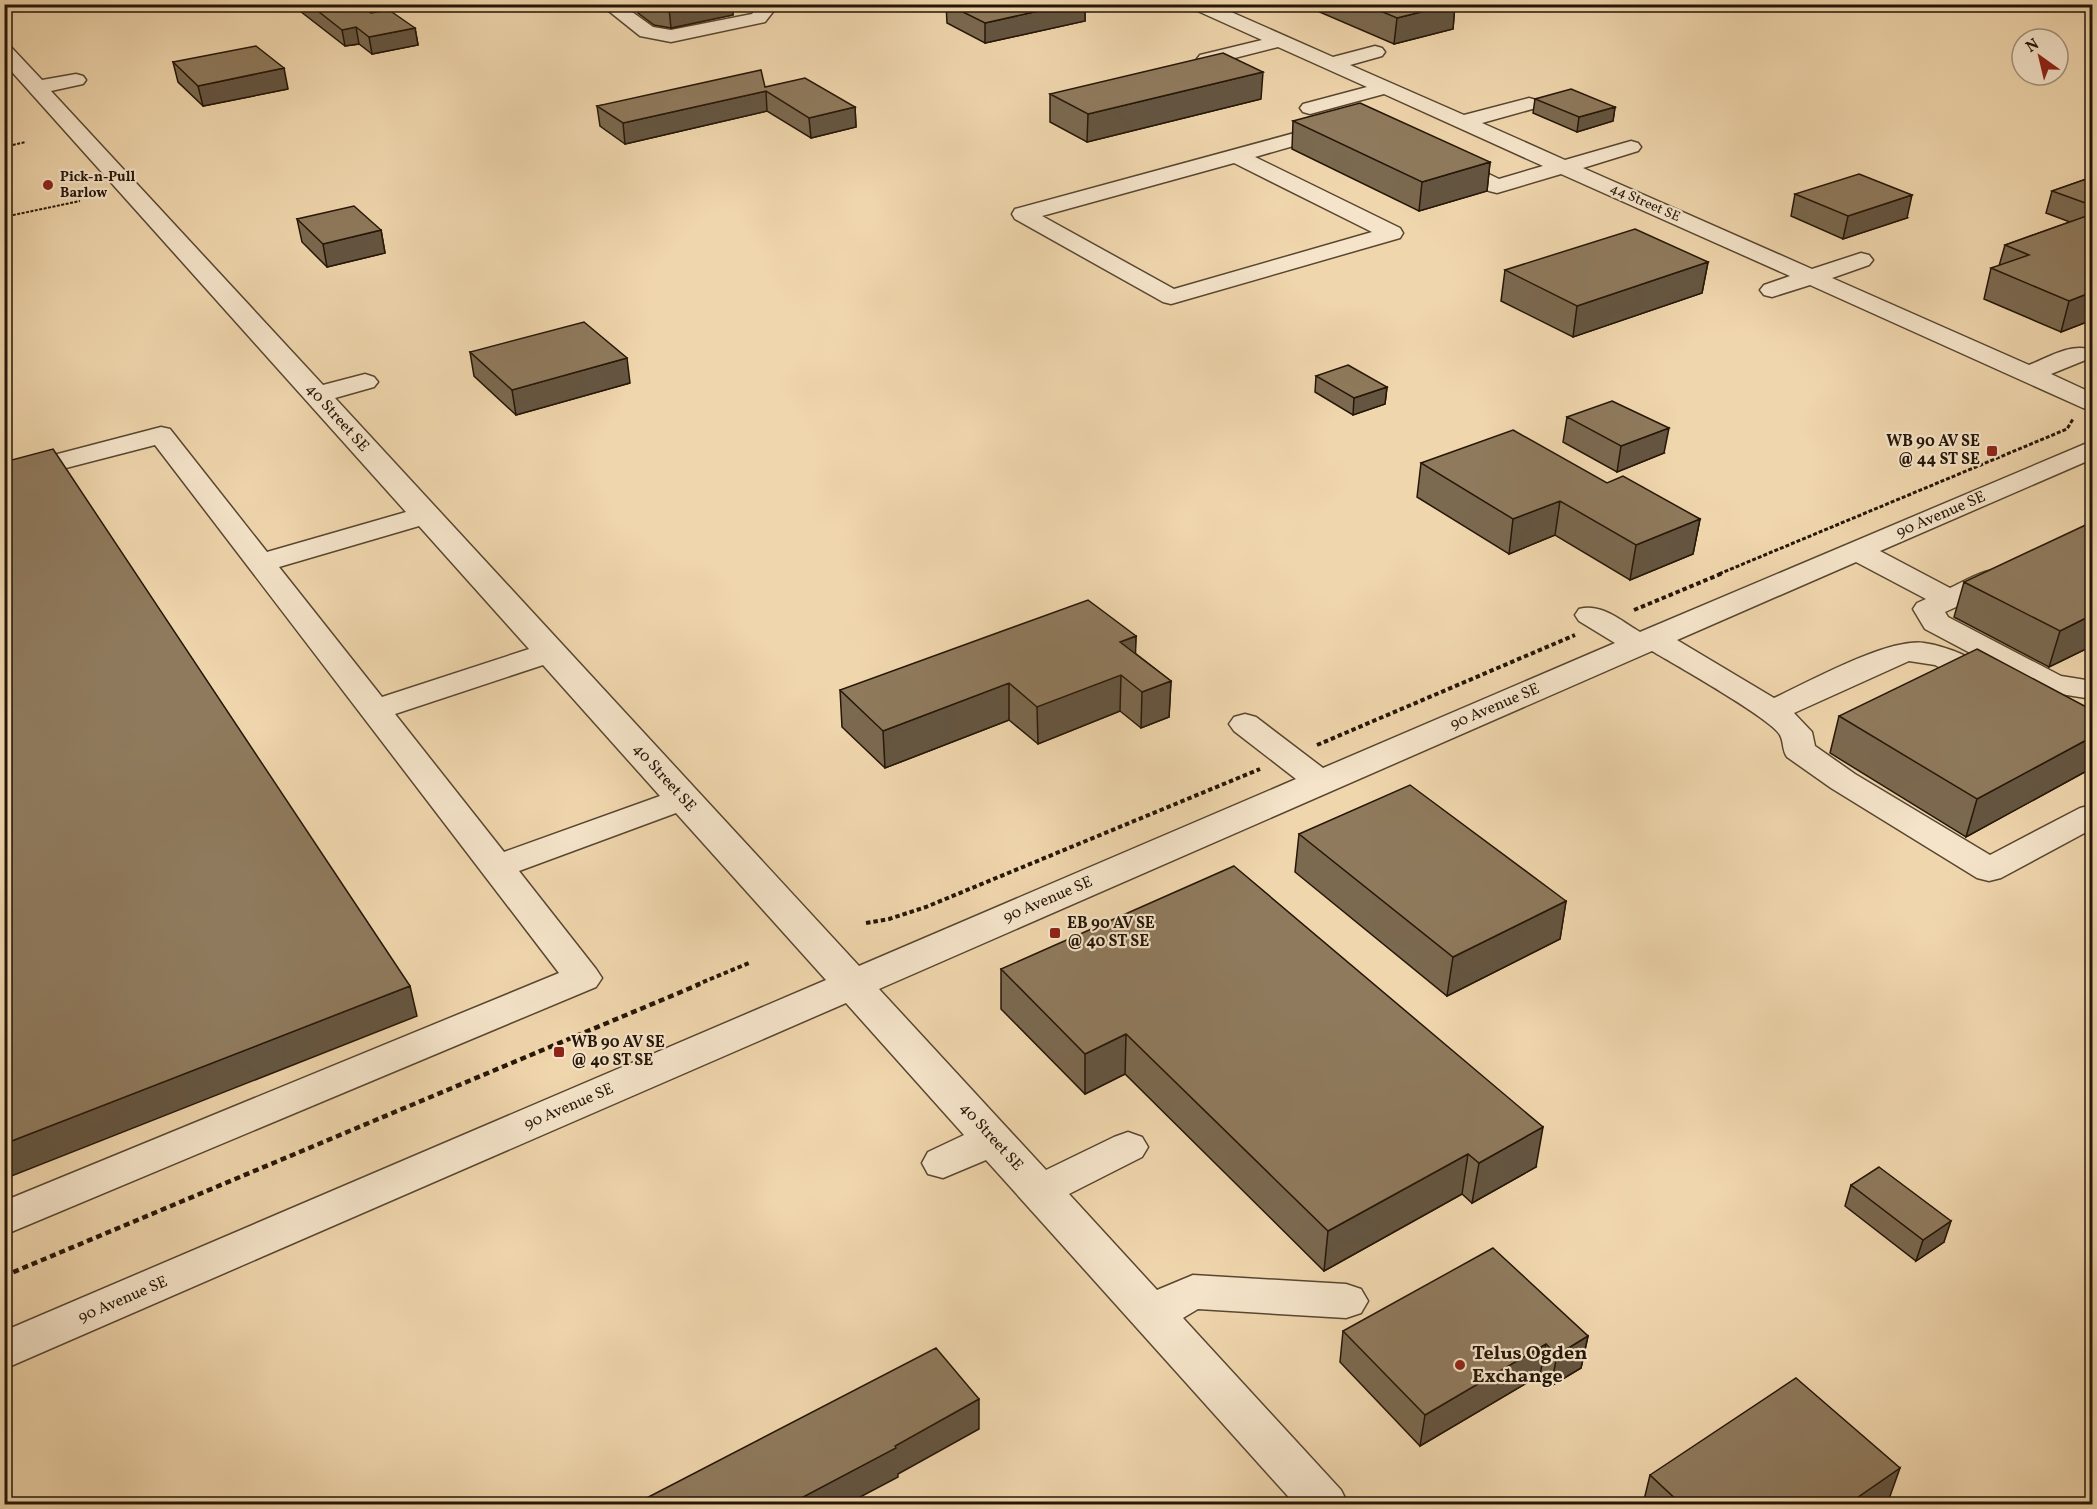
<svg xmlns="http://www.w3.org/2000/svg" width="2097" height="1509" font-family="Vollkorn,serif">
<rect width="100%" height="100%" fill="#f0d6ad"/>
<filter id="stains"><feTurbulence type="fractalNoise" baseFrequency=".00333" numOctaves="4"/><feColorMatrix values="0 0 0 0 .2 0 0 0 0 .09 0 0 0 0 .02 0 0 0 .5 -.17"/></filter>
<radialGradient id="worn" r=".72"><stop offset=".6" stop-color="#630" stop-opacity="0"/><stop offset="1" stop-color="#630" stop-opacity=".3"/></radialGradient>
<g fill="none" stroke-linecap="round" stroke-linejoin="round">
<defs>
<path id="minor" d="M 600,4 L 621,4 L 653,27 L 671,30 L 752,14 L 760,4 L 779,4 L 765,22 L 671,42 L 640,36 Z
M 1188,4 L 1213,4 L 1333,57 L 1375,46 L 1382,48 L 1385,52 L 1382,56 L 1350,65 L 1464,115 L 1529,98 L 1536,100 L 1539,104 L 1536,108 L 1482,123 L 1565,160 L 1631,141 L 1638,143 L 1641,147 L 1638,151 L 1583,168 L 1812,269 L 1861,253 L 1869,255 L 1873,260 L 1869,265 L 1832,278 L 2029,365 C 2047,358 2069,344 2088,349 L 2092,354 L 2088,359 L 2051,374 L 2092,393 L 2092,410 L 2083,408 L 1810,285 L 1772,297 L 1764,295 L 1760,290 L 1764,285 L 1790,276 L 1561,174 L 1497,193 L 1489,191 L 1438,167 L 1435,162 L 1438,157 L 1446,156 L 1454,157 L 1499,179 L 1543,166 L 1384,94 L 1310,114 L 1303,112 L 1300,108 L 1303,104 L 1367,87 L 1278,47 L 1207,65 L 1200,63 L 1197,59 L 1200,55 L 1262,40 L 1191,8 Z
M 4,45 L 11,47 L 42,80 L 76,74 L 83,76 L 86,80 L 83,84 L 51,91 L 323,385 L 365,374 L 374,377 L 378,382 L 374,387 L 335,398 L 859,966 L 1296,779 L 1234,731 L 1229,724 L 1234,717 L 1245,714 L 1256,717 L 1323,768 L 1615,643 L 1579,621 L 1575,615 L 1579,609 C 1602,603 1621,621 1640,632 L 2092,441 L 2092,459 L 1880,551 L 1950,588 C 1969,579 1990,565 2011,570 L 2016,576 L 2011,582 L 1945,612 L 1948,617 L 2061,676 L 2092,681 L 2092,699 L 2042,691 L 1925,629 L 1913,609 L 1917,603 L 1926,599 L 1856,562 L 1677,640 L 1774,698 C 1809,682 1887,638 1924,643 C 1953,647 1978,662 2004,676 L 2009,683 L 2004,690 L 1993,692 L 1982,690 L 1935,665 L 1909,661 L 1794,713 L 1812,732 L 1815,746 L 1855,774 L 1990,855 L 2080,808 L 2092,805 L 2092,829 L 2001,878 L 1989,881 L 1977,878 L 1831,788 L 1787,757 C 1782,750 1784,742 1780,735 C 1772,719 1674,664 1652,651 L 879,989 L 1046,1170 L 1114,1137 L 1128,1132 L 1142,1137 L 1148,1147 L 1142,1157 L 1069,1194 L 1157,1290 L 1193,1275 L 1346,1284 L 1361,1289 L 1368,1301 L 1361,1313 L 1346,1318 L 1198,1309 L 1183,1318 L 1341,1490 L 1348,1504 L 1295,1504 L 986,1160 L 943,1178 L 928,1174 L 922,1163 L 928,1152 L 964,1135 L 846,1003 L 4,1369 L 4,1331 L 826,980 L 676,813 L 519,871 L 596,969 L 602,978 L 596,987 L 4,1235 L 4,1201 L 559,973 L 155,445 L 4,484 L 4,468 L 161,427 L 170,429 L 267,552 L 406,512 L 4,63 ZM 419,526 L 529,649 L 382,697 L 279,567 ZM 543,665 L 660,796 L 504,852 L 395,714 Z
M 1335,122 L 1342,124 L 1345,128 L 1342,132 L 1255,157 L 1400,228 L 1403,233 L 1400,238 L 1171,304 L 1163,302 L 1015,219 L 1012,214 L 1015,209 ZM 1234,163 L 1372,232 L 1174,289 L 1042,216 Z"/>
</defs>
<!-- minor casing -->
<use href="#minor" stroke="#584630" stroke-width="3"/>
<!-- path-far3 -->
<path stroke="#251607" stroke-width="2" stroke-dasharray="3 1.5" stroke-linecap="butt" d="M 4,147 L 26,142
M 4,217 L 80,201"/>
<!-- path-far2 -->
<path stroke="#251607" stroke-width="3" stroke-dasharray="4 2" stroke-linecap="butt" d="M 1719,574 L 2067,429 L 2073,419"/>
<!-- path-far1 -->
<path stroke="#251607" stroke-width="4" stroke-dasharray="4.5 3" stroke-linecap="butt" d="M 1634,610 L 1723,573
M 1317,745 L 1575,635
M 866,923 L 889,919 L 926,907 L 1260,769
M 696,985 L 749,963"/>
<!-- path -->
<path stroke="#251607" stroke-width="4.5" stroke-dasharray="6 4" stroke-linecap="butt" d="M 4,1276 L 700,984"/>
<!-- minor -->
<use href="#minor" fill="#f5e4ca" fill-rule="evenodd"/>
</g>
<!-- wall -->
<path fill="#7b6950" stroke="#251607" stroke-width="1.5" d="M 291,4 L 358,4 L 371,13 L 415,28 L 418,45 L 372,54 L 359,44 L 345,46 Z
M 637,4 L 732,4 L 733,15 L 671,28 L 654,25 L 638,13 Z
M 946,4 L 1085,4 L 1085,21 L 985,43 L 947,23 Z
M 1301,4 L 1455,4 L 1453,29 L 1394,44 Z
M 173,62 L 288,89 L 203,106 L 178,82 Z
M 765,87 L 855,107 L 856,127 L 811,138 L 767,111 L 625,144 L 600,126 L 597,106 Z
M 1050,94 L 1261,99 L 1087,142 L 1050,122 Z
M 1535,99 L 1615,107 L 1613,121 L 1577,132 L 1533,113 Z
M 1293,121 L 1490,162 L 1487,191 L 1419,211 L 1292,149 Z
M 2092,177 L 2092,320 L 2061,332 L 1984,299 L 1991,268 L 1999,266 L 2005,245 L 2070,222 L 2046,213 L 2052,191 Z
M 1795,194 L 1907,218 L 1843,239 L 1791,216 Z
M 297,219 L 381,230 L 385,253 L 327,267 L 302,242 Z
M 1708,262 L 1702,293 L 1573,337 L 1501,301 L 1505,270 Z
M 470,352 L 630,383 L 516,415 L 474,376 Z
M 1316,376 L 1387,387 L 1385,404 L 1353,415 L 1315,392 Z
M 1567,417 L 1664,453 L 1617,472 L 1563,442 Z
M 1421,463 L 1607,483 L 1700,519 L 1693,554 L 1630,580 L 1555,535 L 1509,554 L 1417,497 Z
M 1964,582 L 2092,646 L 2049,667 L 1954,617 Z
M 1136,636 L 1135,653 L 1171,681 L 1169,717 L 1141,728 L 1120,711 L 1038,744 L 1009,720 L 885,768 L 842,727 L 840,690 Z
M 2092,710 L 2092,768 L 1966,837 L 1830,753 L 1839,716 Z
M 1299,834 L 1566,901 L 1560,939 L 1447,996 L 1295,872 Z
M 1001,969 L 1536,1167 L 1472,1203 L 1462,1194 L 1324,1271 L 1125,1074 L 1085,1094 L 1001,1009 Z
M 1851,1185 L 1944,1242 L 1916,1261 L 1845,1206 Z
M 1343,1331 L 1588,1336 L 1581,1368 L 1551,1386 L 1540,1375 L 1420,1446 L 1340,1362 Z
M 1650,1475 L 1889,1499 L 1881,1504 L 1643,1504 Z"/>
<!-- shaded-wall -->
<path fill="#645541" stroke="#251607" stroke-width="1.5" d="M 688,4 L 732,4 L 733,15 L 671,28 L 669,8 Z
M 1070,4 L 1085,4 L 1085,21 L 985,43 L 985,23 Z
M 1453,4 L 1455,4 L 1453,29 L 1394,44 L 1397,18 Z
M 356,27 L 359,44 L 345,46 L 342,30 Z
M 415,28 L 418,45 L 372,54 L 369,37 Z
M 284,68 L 288,89 L 203,106 L 198,86 Z
M 1263,72 L 1261,99 L 1087,142 L 1088,114 Z
M 766,91 L 767,111 L 625,144 L 623,123 Z
M 855,107 L 856,127 L 811,138 L 809,118 Z
M 1615,107 L 1613,121 L 1577,132 L 1579,117 Z
M 1490,162 L 1487,191 L 1419,211 L 1422,182 Z
M 1912,195 L 1907,218 L 1843,239 L 1848,216 Z
M 2091,205 L 2092,205 L 2092,225 L 2085,228 Z
M 381,230 L 385,253 L 327,267 L 323,244 Z
M 1708,262 L 1702,293 L 1573,337 L 1577,306 Z
M 2092,292 L 2092,320 L 2061,332 L 2069,301 Z
M 627,358 L 630,383 L 516,415 L 512,390 Z
M 1387,387 L 1385,404 L 1353,415 L 1354,398 Z
M 1669,428 L 1664,453 L 1617,472 L 1621,446 Z
M 1560,501 L 1555,535 L 1509,554 L 1513,519 Z
M 1700,519 L 1693,554 L 1630,580 L 1636,545 Z
M 2092,615 L 2092,646 L 2049,667 L 2060,631 Z
M 1136,636 L 1135,672 L 1121,675 L 1120,711 L 1038,744 L 1037,707 L 1120,642 Z
M 1171,681 L 1169,717 L 1141,728 L 1142,692 Z
M 1009,683 L 1009,720 L 885,768 L 883,731 Z
M 2092,737 L 2092,768 L 1966,837 L 1977,799 Z
M 1566,901 L 1560,939 L 1447,996 L 1453,957 Z
M 410,986 L 417,1016 L 4,1179 L 4,1144 Z
M 1126,1034 L 1125,1074 L 1085,1094 L 1085,1054 Z
M 1543,1127 L 1536,1167 L 1472,1203 L 1479,1163 Z
M 1468,1154 L 1462,1194 L 1324,1271 L 1328,1231 Z
M 1951,1221 L 1944,1242 L 1916,1261 L 1923,1240 Z
M 1588,1336 L 1581,1368 L 1551,1386 L 1557,1355 Z
M 1546,1344 L 1540,1375 L 1420,1446 L 1425,1415 Z
M 979,1399 L 979,1429 L 898,1474 L 898,1477 L 847,1504 L 790,1504 Z
M 1900,1468 L 1889,1499 L 1881,1504 L 1848,1504 Z"/>
<!-- building -->
<path fill="#8f7a5d" stroke="#251607" stroke-width="1.5" d="M 309,4 L 358,4 L 371,13 L 389,10 L 415,28 L 369,37 L 356,27 L 342,30 Z
M 651,4 L 688,4 L 669,8 Z
M 947,4 L 1070,4 L 985,23 Z
M 1364,4 L 1453,4 L 1397,18 Z
M 256,46 L 284,68 L 198,86 L 173,62 Z
M 1223,53 L 1263,72 L 1088,114 L 1050,94 Z
M 761,70 L 765,87 L 805,78 L 855,107 L 809,118 L 766,91 L 623,123 L 597,106 Z
M 1571,89 L 1615,107 L 1579,117 L 1535,99 Z
M 1360,103 L 1490,162 L 1422,182 L 1293,121 Z
M 1859,174 L 1912,195 L 1848,216 L 1795,194 Z
M 2092,177 L 2092,205 L 2091,205 L 2052,191 Z
M 354,206 L 381,230 L 323,244 L 297,219 Z
M 2092,214 L 2092,292 L 2069,301 L 1991,268 L 2029,255 L 2005,245 Z
M 1635,229 L 1708,262 L 1577,306 L 1505,270 Z
M 584,322 L 627,358 L 512,390 L 470,352 Z
M 1348,365 L 1387,387 L 1354,398 L 1316,376 Z
M 1612,401 L 1669,428 L 1621,446 L 1567,417 Z
M 1513,430 L 1607,483 L 1623,476 L 1700,519 L 1636,545 L 1560,501 L 1513,519 L 1421,463 Z
M 53,449 L 410,986 L 4,1144 L 4,462 Z
M 2092,522 L 2092,615 L 2060,631 L 1964,582 Z
M 1088,600 L 1136,636 L 1120,642 L 1171,681 L 1142,692 L 1121,675 L 1037,707 L 1009,683 L 883,731 L 840,690 Z
M 1977,649 L 2092,710 L 2092,737 L 1977,799 L 1839,716 Z
M 1410,785 L 1566,901 L 1453,957 L 1299,834 Z
M 1234,866 L 1543,1127 L 1479,1163 L 1468,1154 L 1328,1231 L 1126,1034 L 1085,1054 L 1001,969 Z
M 1879,1167 L 1951,1221 L 1923,1240 L 1851,1185 Z
M 1493,1248 L 1588,1336 L 1557,1355 L 1546,1344 L 1425,1415 L 1343,1331 Z
M 936,1348 L 979,1399 L 895,1446 L 896,1448 L 790,1504 L 635,1504 Z
M 1796,1378 L 1900,1468 L 1848,1504 L 1681,1504 L 1650,1475 Z"/>
<!-- markers -->
<g fill="#8f2418" stroke="#f5e4ca" stroke-width="2">
<circle cx="48" cy="185" r="6"/>
<rect x="1986" y="445" width="12" height="12" rx="3"/>
<rect x="1049" y="927" width="12" height="12" rx="3"/>
<rect x="553" y="1046" width="12" height="12" rx="3"/>
<circle cx="1460" cy="1365" r="6"/>
</g>
<g text-anchor="middle" dominant-baseline="central" stroke-width="4.5" stroke-linejoin="round" paint-order="stroke">
<!-- far-poi labels -->
<g font-size="14" font-weight="bold" fill="#251607" stroke="#f5e4ca" text-anchor="start">
<text x="60" y="177">Pick-n-Pull<tspan x="60" dy="16">Barlow</tspan></text>
</g>
<!-- far-street labels -->
<g font-size="14" fill="#251607" stroke="#f5e4ca">
<text transform="translate(1645 203) rotate(24)">44 Street SE</text>
</g>
<!-- street labels -->
<g font-size="16" fill="#251607" stroke="#f5e4ca">
<text transform="translate(337 418) rotate(48)">40 Street SE</text>
<text transform="translate(1941 515) rotate(-23)">90 Avenue SE</text>
<text transform="translate(1495 707) rotate(-23)">90 Avenue SE</text>
<text transform="translate(664 778) rotate(48)">40 Street SE</text>
<text transform="translate(1048 900) rotate(-23)">90 Avenue SE</text>
<text transform="translate(569 1107) rotate(-23)">90 Avenue SE</text>
<text transform="translate(991 1137) rotate(48)">40 Street SE</text>
<text transform="translate(123 1300) rotate(-23)">90 Avenue SE</text>
</g>
<!-- poi labels -->
<g font-size="16" font-weight="bold" fill="#251607" stroke="#f5e4ca" text-anchor="start">
<text x="1980" y="442" text-anchor="end">WB 90 AV SE<tspan x="1980" dy="18">@ 44 ST SE</tspan></text>
<text x="1067" y="924">EB 90 AV SE<tspan x="1067" dy="18">@ 40 ST SE</tspan></text>
<text x="571" y="1043">WB 90 AV SE<tspan x="571" dy="18">@ 40 ST SE</tspan></text>
</g>
<!-- near-poi labels -->
<g font-size="20" font-weight="bold" fill="#251607" stroke="#f5e4ca" text-anchor="start">
<text x="1472" y="1354">Telus Ogden<tspan x="1472" dy="23">Exchange</tspan></text>
</g>
</g>
<!-- margin -->
<rect width="2097" height="1509" fill="none" stroke="#f0d6ad" stroke-width="24"/>
<rect x="6" y="6" width="2085" height="1497" fill="none" stroke="#251607" stroke-width="3"/>
<rect x="12" y="12" width="2073" height="1485" fill="none" stroke="#251607" stroke-width="1.5"/>
<!-- north arrow -->
<g transform="translate(2040 57) rotate(326)"><circle r="28" fill="#f5e4ca" stroke="#a2927c" stroke-width="1.5"/>
<path d="M0-4.5L10 22L0 15L-10 22Z" fill="#8f2418"/>
<text y="-9" font-size="16" font-weight="bold" text-anchor="middle" fill="#251607">N</text>
</g>
<rect width="100%" height="100%" filter="url(#stains)"/>
<rect width="100%" height="100%" fill="url(#worn)"/>
</svg>
